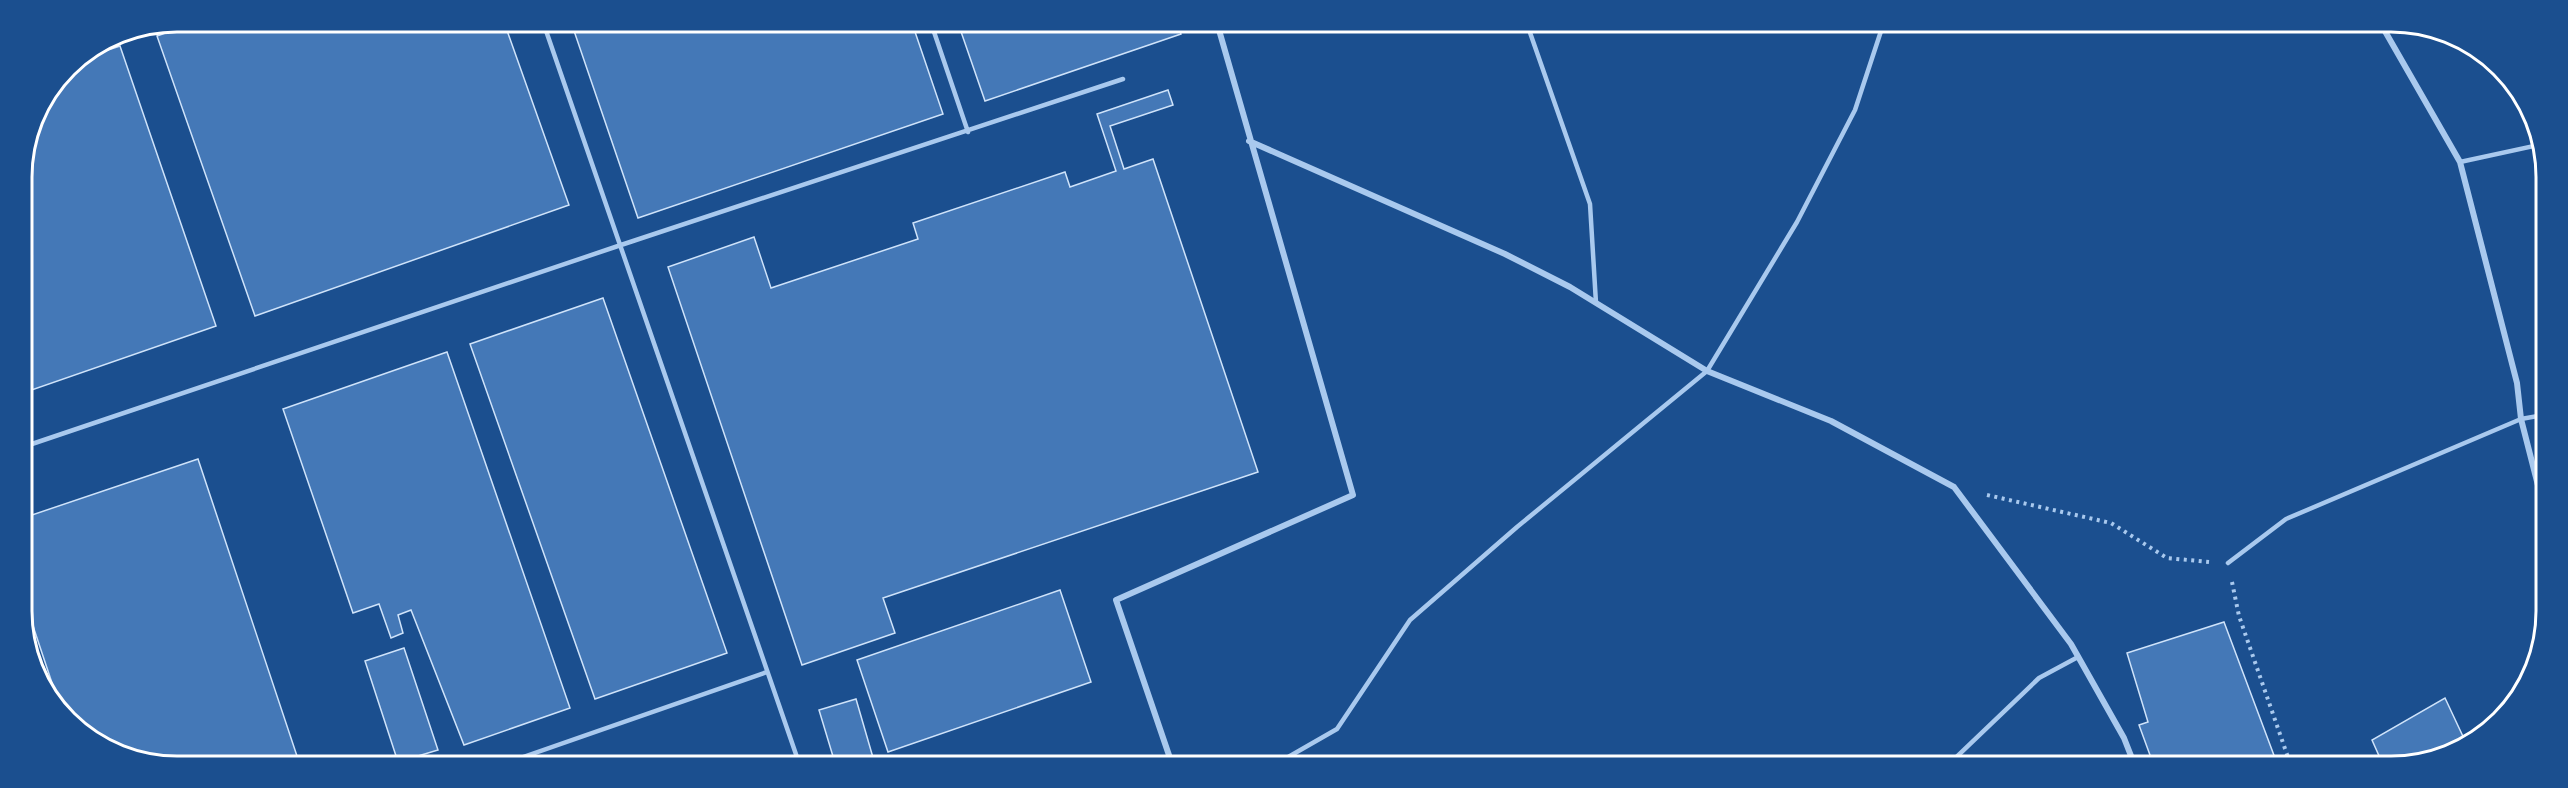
<svg xmlns="http://www.w3.org/2000/svg" width="2568" height="788" font-family="Arial,sans-serif">
<rect width="100%" height="100%" fill="#1b4f8f"/>
<!-- building -->
<path fill="#4478b7" stroke="#cfe3fa" stroke-width="1.5" d="M 199,21 L 504,22 L 569,205 L 255,316 L 157,36 Z
M 571,22 L 912,23 L 943,114 L 638,218 Z
M 958,23 L 1177,23 L 1181,34 L 985,101 Z
M 120,46 L 216,326 L 23,393 L 21,167 L 33,117 L 67,66 L 75,61 Z
M 1168,90 L 1173,105 L 1110,126 L 1124,169 L 1153,159 L 1258,472 L 883,598 L 895,633 L 802,665 L 668,267 L 754,237 L 771,288 L 918,239 L 913,223 L 1065,172 L 1070,187 L 1116,171 L 1097,114 Z
M 603,298 L 727,653 L 595,699 L 470,344 Z
M 447,352 L 570,708 L 464,745 L 411,610 L 398,615 L 403,633 L 391,638 L 379,604 L 353,613 L 283,409 Z
M 198,459 L 299,762 L 137,762 L 63,716 L 24,599 L 23,518 Z
M 1060,590 L 1091,682 L 888,752 L 857,660 Z
M 2224,622 L 2278,766 L 2154,766 L 2139,725 L 2148,722 L 2127,653 Z
M 404,648 L 438,750 L 398,762 L 365,661 Z
M 2445,698 L 2467,745 L 2451,755 L 2401,767 L 2384,767 L 2372,740 Z
M 856,699 L 874,761 L 865,763 L 835,763 L 819,710 Z"/>
<g fill="none" stroke-linecap="round" stroke-linejoin="round">
<!-- path -->
<path stroke="#a9c9ee" stroke-width="4" stroke-dasharray="3 4.5" stroke-linecap="butt" d="M 1987,495 L 2111,523 L 2167,558 L 2209,562
M 2232,582 L 2239,616 L 2291,766"/>
<!-- service -->
<path stroke="#a9c9ee" stroke-width="4.5" d="M 543,22 L 799,763
M 931,23 L 968,132
M 1527,24 L 1590,204 L 1596,303
M 2460,162 L 2543,144
M 23,447 L 621,245 L 1123,79
M 2228,563 L 2286,519 L 2521,419 L 2543,415
M 506,763 L 767,672
M 1276,764 L 1337,729 L 1410,620 L 1517,527 L 1707,371 L 1797,222 L 1855,110 L 1883,25
M 1947,766 L 2039,678 L 2078,657"/>
<!-- minor -->
<path stroke="#a9c9ee" stroke-width="6" d="M 2382,26 L 2460,162 L 2517,383 L 2521,419 L 2542,501
M 1249,141 L 1505,254 L 1570,287 L 1707,371 L 1831,421 L 1954,487 L 2071,644 L 2124,738 L 2135,766
M 1172,764 L 1116,600 L 1353,495 L 1217,23"/>
</g>
<!-- crop -->
<path d="M0 0H2568V788H0ZM177 32H2391A145 145 0 0 1 2536 177V611A145 145 0 0 1 2391 756H177A145 145 0 0 1 32 611V177A145 145 0 0 1 177 32Z" fill="#1b4f8f" fill-rule="evenodd"/>
<path fill="none" stroke="#fff" stroke-width="3" d="M177 32H2391A145 145 0 0 1 2536 177V611A145 145 0 0 1 2391 756H177A145 145 0 0 1 32 611V177A145 145 0 0 1 177 32Z"/>
</svg>
